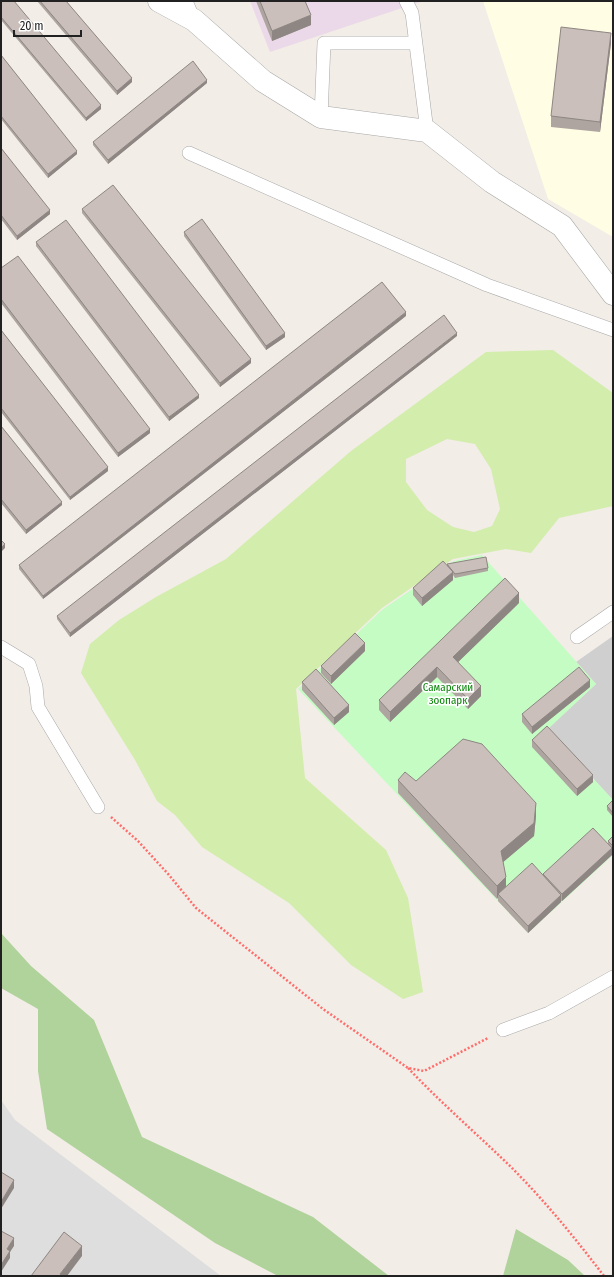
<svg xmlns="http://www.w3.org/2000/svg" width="614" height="1277" font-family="'Fira Sans Condensed',sans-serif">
<rect width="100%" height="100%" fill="#f2ede7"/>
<!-- residential -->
<path fill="#dfdede" d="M 1,1100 L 15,1120 L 221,1276 L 1,1276 Z"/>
<!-- industrial -->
<path fill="#ebd9e9" d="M 250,1 L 423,1 L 270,52 Z"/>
<!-- education -->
<path fill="#fffde3" d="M 483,1 L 613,1 L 613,237 L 548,199 Z"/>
<!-- religious -->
<path fill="#cfcfcf" d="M 613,636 L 613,800 L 547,729 L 596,684 L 576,662 Z"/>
<!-- grass -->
<path fill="#d2edac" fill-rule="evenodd" d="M 553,350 L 613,393 L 613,506 L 559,518 L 531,553 L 506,549 L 453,559 L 382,608 L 296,689 L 305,778 L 386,850 L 408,898 L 423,992 L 403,999 L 351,965 L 289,903 L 202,847 L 175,815 L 157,801 L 135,760 L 81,673 L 90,644 L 119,620 L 156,597 L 226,559 L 351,451 L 486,352 ZM 447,439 L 475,444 L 491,469 L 500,509 L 492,526 L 474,532 L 453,527 L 427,510 L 406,482 L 406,459 Z"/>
<!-- forest -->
<path fill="#b0d29b" d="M 1,933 L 31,966 L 94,1020 L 142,1137 L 313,1217 L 389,1276 L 278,1276 L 215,1243 L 47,1129 L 38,1071 L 38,1009 L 1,988 Z
M 516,1229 L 568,1260 L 585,1276 L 503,1276 Z"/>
<!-- park -->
<path fill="#c5fcc4" d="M 482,555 L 596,684 L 548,729 L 613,800 L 613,855 L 528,933 L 298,689 L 383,609 L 454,561 Z"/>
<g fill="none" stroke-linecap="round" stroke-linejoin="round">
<defs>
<path id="service" d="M 186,1 L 194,20
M 406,1 L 412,13 L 427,131
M 321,117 L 324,43 L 415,43
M 189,153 L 487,285 L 613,330
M 577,637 L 613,612
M 1,647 L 29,664 L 36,686 L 38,707 L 98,807
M 503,1030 L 549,1013 L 613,977"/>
<path id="minor" d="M 159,1 L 194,20 L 263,81 L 321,117 L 427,131 L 492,182 L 562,226 L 613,294"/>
</defs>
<!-- service casing -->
<use href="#service" stroke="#a8a8a8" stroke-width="14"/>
<!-- minor casing -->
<use href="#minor" stroke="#a8a8a8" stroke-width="23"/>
<!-- path -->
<path stroke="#ff6d6b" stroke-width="2.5" stroke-dasharray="2 2" stroke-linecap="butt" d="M 111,817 L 138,841 L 169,875 L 196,908 L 323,1009 L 408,1068 L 424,1071 L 488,1038
M 408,1068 C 441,1103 477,1134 511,1167 C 545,1201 575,1238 604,1276"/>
<!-- service -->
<use href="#service" stroke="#fff" stroke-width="13"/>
<!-- minor -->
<use href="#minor" stroke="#fff" stroke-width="22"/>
</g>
<!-- wall -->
<path fill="#aea4a0" d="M 1,1 L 101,109 L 86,121 L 1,20 Z
M 37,1 L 66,1 L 132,82 L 117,95 Z
M 256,1 L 305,1 L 311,25 L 272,41 Z
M 611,43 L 600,132 L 551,127 L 551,116 Z
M 1,55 L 77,154 L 48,178 L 1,119 Z
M 207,83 L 108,164 L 93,145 L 93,142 Z
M 1,148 L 50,214 L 17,240 L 1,219 Z
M 82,209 L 251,363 L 220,387 L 82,213 Z
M 184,232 L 285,337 L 266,350 L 184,236 Z
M 36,242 L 199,398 L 169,421 L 36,246 Z
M 1,268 L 150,433 L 118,457 L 1,303 Z
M 406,316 L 43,599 L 19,569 L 19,565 Z
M 1,330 L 108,471 L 70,500 L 1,412 Z
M 457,336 L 70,637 L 57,619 L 57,616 Z
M 1,426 L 62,505 L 26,534 L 1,503 Z
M 447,564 L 488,568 L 488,571 L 455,578 L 453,575 L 453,580 L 422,606 L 413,595 L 413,588 L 447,566 Z
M 519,603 L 458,662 L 481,696 L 468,709 L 437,677 L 390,722 L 379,710 L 379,700 Z
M 365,651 L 331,684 L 321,673 L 321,666 Z
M 302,682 L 349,712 L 334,725 L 302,690 Z
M 590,687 L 532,734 L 522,722 L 522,714 Z
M 532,740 L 593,782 L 577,796 L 532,747 Z
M 398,780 L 416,781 L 536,816 L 534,836 L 503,862 L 506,887 L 543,875 L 543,874 L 608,844 L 608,841 L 613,836 L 613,850 L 612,849 L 612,855 L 562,901 L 561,901 L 561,902 L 528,933 L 498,901 L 498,897 L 497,899 L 398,793 Z
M 613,800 L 613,817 L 607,810 L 607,806 Z"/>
<!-- shaded-wall -->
<path fill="#8d8682" d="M 311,15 L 311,25 L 272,41 L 272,31 Z
M 611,33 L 611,43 L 600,132 L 600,122 Z
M 132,78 L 132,82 L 117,95 L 117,91 Z
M 207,80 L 207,83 L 108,164 L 108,160 Z
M 101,105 L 101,109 L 86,121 L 86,118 Z
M 77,151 L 77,154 L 48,178 L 48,174 Z
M 50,210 L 50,214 L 17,240 L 17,236 Z
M 406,312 L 406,316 L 43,599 L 43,596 Z
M 285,333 L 285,337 L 266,350 L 266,346 Z
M 457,333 L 457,336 L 70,637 L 70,633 Z
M 251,359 L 251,363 L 220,387 L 220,383 Z
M 199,395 L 199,398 L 169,421 L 169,417 Z
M 150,429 L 150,433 L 118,457 L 118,453 Z
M 108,467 L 108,471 L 70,500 L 70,497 Z
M 62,502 L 62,505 L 26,534 L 26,530 Z
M 5,544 L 5,548 L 1,552 L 1,548 Z
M 453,572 L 453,580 L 422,606 L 422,598 Z
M 519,593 L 519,603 L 453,667 L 453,657 Z
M 365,643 L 365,651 L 331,684 L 331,676 Z
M 437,667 L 437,677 L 390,722 L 390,712 Z
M 590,680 L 590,687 L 532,734 L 532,727 Z
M 481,686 L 481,696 L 468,709 L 468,699 Z
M 349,705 L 349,712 L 334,725 L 334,718 Z
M 593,775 L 593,782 L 577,796 L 577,789 Z
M 536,803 L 536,816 L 534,836 L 501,864 L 501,851 Z
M 612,848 L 612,855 L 562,901 L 562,894 Z
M 506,877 L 506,890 L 498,894 L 498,897 L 497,899 L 497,886 Z
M 561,895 L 561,902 L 528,933 L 528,926 Z
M 14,1180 L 14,1188 L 1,1209 L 1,1202 Z
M 14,1238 L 14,1246 L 10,1252 L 10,1258 L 1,1272 L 1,1265 L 7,1249 Z
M 82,1246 L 82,1256 L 67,1276 L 60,1276 L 60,1274 Z"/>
<!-- building -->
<path fill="#cabfba" stroke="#8d8682" d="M 1,1 L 14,1 L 101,105 L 86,118 L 1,17 Z
M 40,1 L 66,1 L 132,78 L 117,91 Z
M 260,1 L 305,1 L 311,15 L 272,31 Z
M 561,27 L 611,33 L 600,122 L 551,116 Z
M 1,55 L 77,151 L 48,174 L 1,116 Z
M 193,61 L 207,80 L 108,160 L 93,142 Z
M 1,148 L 50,210 L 17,236 L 1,215 Z
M 113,185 L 251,359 L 220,383 L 82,209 Z
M 202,219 L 285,333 L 266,346 L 184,232 Z
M 66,220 L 199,395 L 169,417 L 36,242 Z
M 18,256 L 150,429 L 118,453 L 1,299 L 1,268 Z
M 382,282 L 406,312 L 43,596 L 19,565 Z
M 444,315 L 457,333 L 70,633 L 57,616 Z
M 1,330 L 108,467 L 70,497 L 1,408 Z
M 1,426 L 62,502 L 26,530 L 1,499 Z
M 1,540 L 5,544 L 1,548 Z
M 486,557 L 488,568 L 455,574 L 447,564 Z
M 443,561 L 453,572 L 422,598 L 413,588 Z
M 505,578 L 519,593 L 453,657 L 481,686 L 468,699 L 437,667 L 390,712 L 379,700 Z
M 355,633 L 365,643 L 331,676 L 321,666 Z
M 579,667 L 590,680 L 532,727 L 522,714 Z
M 316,669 L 349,705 L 334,718 L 302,682 Z
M 547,726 L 593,775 L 577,789 L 532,740 Z
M 463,739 L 482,744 L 536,803 L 534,823 L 501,851 L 506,877 L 497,886 L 398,780 L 405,772 L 416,781 Z
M 613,800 L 613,813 L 607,806 Z
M 593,828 L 612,848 L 562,894 L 543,874 Z
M 613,836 L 613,846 L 608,841 Z
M 532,863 L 561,895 L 528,926 L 498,894 Z
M 1,1172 L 14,1180 L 1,1202 Z
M 1,1231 L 14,1238 L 7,1249 L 10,1251 L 1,1265 Z
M 64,1232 L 82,1246 L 60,1274 L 62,1276 L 31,1276 Z"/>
<g text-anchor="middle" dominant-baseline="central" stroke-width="3.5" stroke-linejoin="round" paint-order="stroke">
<!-- park labels -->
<g font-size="11" fill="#088608" stroke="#fff">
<text x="448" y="687">Самарский<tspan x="448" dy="13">зоопарк</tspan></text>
</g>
</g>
<!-- border -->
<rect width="614" height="1277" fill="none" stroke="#212121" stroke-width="4"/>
<!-- scale -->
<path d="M14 30v6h67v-6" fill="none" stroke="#212121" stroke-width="2"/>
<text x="20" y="30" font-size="12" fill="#212121" stroke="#ffffff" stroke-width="3" paint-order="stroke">20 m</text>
</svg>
